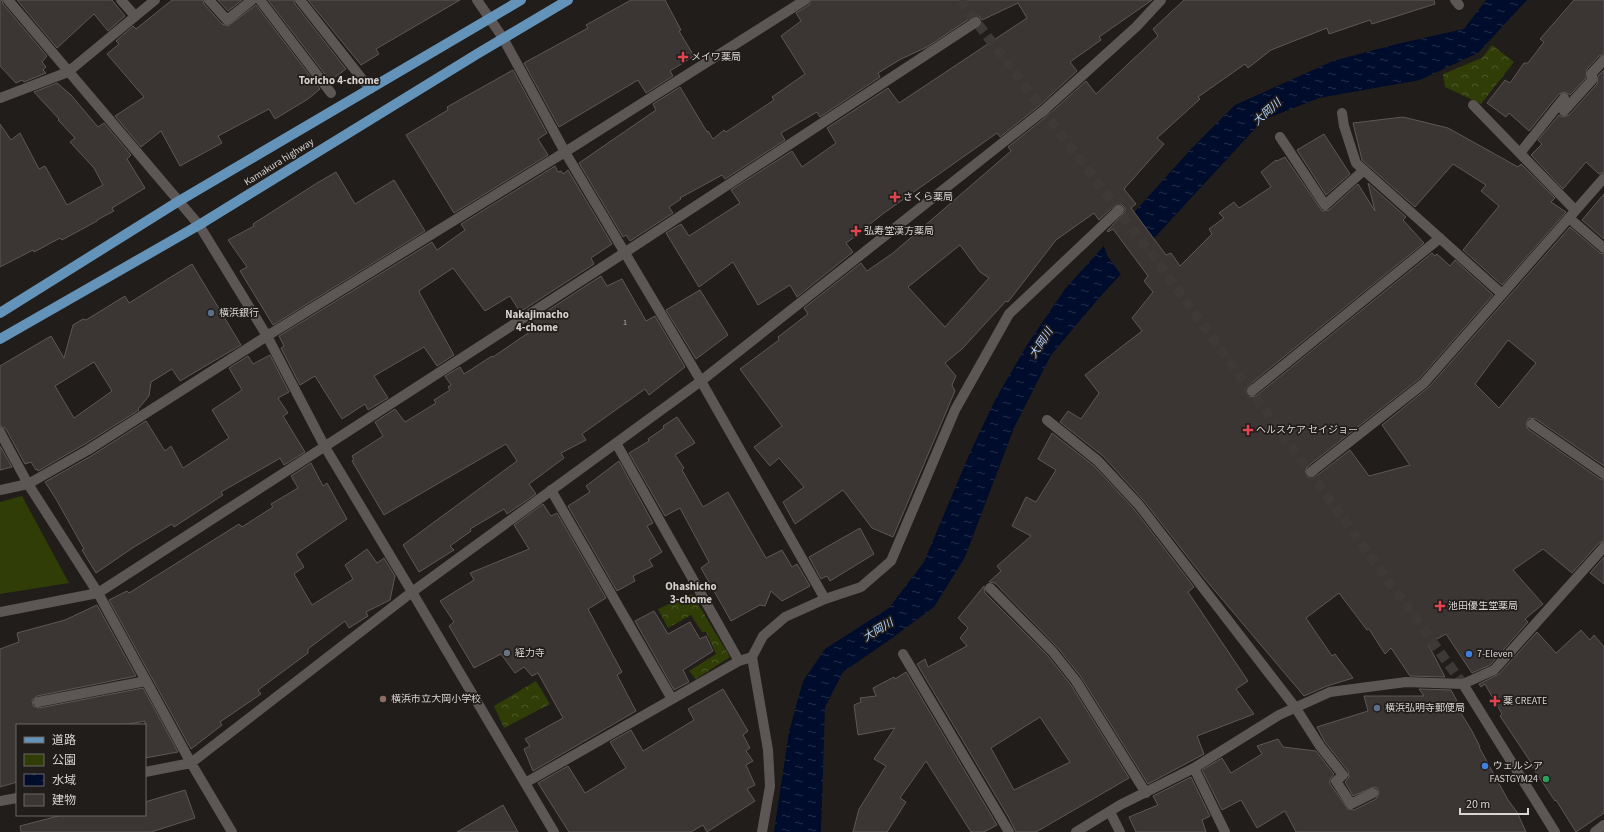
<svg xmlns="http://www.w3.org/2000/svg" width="1604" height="832" font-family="'Source Sans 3','Noto Sans JP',sans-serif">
<defs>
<pattern id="forest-crowns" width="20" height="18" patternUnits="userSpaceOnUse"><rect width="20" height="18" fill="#303d06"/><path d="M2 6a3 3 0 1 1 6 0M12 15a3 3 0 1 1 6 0" fill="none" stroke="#4d5829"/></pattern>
<pattern id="water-ripples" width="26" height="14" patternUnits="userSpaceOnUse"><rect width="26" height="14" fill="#000c2b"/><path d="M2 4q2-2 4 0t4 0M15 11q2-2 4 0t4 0" fill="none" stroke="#242e49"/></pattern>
</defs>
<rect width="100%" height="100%" fill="#211d1a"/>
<!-- forest -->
<path fill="url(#forest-crowns)" d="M 1492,45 L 1514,62 L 1481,104 L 1445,87 L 1443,74 L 1482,58 Z
M 692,594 L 730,657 L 696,679 L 689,671 L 716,654 L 706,632 L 702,632 L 691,615 L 668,628 L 658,609 Z
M 536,681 L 550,704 L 504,728 L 494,706 Z"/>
<!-- park -->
<path fill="#303d06" d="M 22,496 L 69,583 L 0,594 L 0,502 Z"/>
<!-- water -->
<path fill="url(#water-ripples)" d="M 1486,0 L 1527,0 L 1478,53 L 1420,80 L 1319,98 L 1263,120 L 1099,298 L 1051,355 L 1014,428 L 965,557 L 934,607 L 888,641 L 843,672 L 825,707 L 821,832 L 774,832 L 789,732 L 803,681 L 825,649 L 889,608 L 924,562 L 969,455 L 995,400 L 1027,345 L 1065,289 L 1192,148 L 1235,105 L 1333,61 L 1397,44 L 1464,29 Z"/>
<!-- pier -->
<path fill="#211d1a" d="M 1133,210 L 1155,240 L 1122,276 L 1108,257 L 1103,244 Z"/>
<!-- building -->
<path fill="#3b3634" stroke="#5d5756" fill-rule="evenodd" d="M 0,0 L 2,0 L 3,4 L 47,56 L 42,62 L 46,67 L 43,70 L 46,73 L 24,82 L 22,80 L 16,83 L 0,66 Z
M 17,0 L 112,0 L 125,16 L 108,31 L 94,14 L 57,48 Z
M 172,0 L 203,0 L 204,4 L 222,24 L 228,26 L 256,5 L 320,89 L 308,99 L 275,119 L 269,109 L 218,136 L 222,143 L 180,166 L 161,131 L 141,147 L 115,116 L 144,97 L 107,54 L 119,44 L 116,41 L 133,26 L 136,29 Z
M 218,0 L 242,0 L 228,11 Z
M 268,0 L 294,0 L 295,4 L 346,69 L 330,81 Z
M 308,0 L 460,0 L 376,49 L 379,54 L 361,65 Z
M 631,0 L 665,0 L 681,30 L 679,31 L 694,56 L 670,71 L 673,76 L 646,93 L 638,80 L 559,127 L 524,63 L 588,28 L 586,25 Z
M 811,0 L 1152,0 L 1099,37 L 1101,40 L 1070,62 L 1077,71 L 1039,106 L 1000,137 L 997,133 L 884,213 L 865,228 L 866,229 L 846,243 L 853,252 L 797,297 L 790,285 L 758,305 L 733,262 L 699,287 L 666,233 L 681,224 L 689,236 L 740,203 L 731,190 L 792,151 L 802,167 L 836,143 L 827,128 L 888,88 L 899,103 L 1027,18 L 1018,3 L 982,20 L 979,16 L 972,17 L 927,47 L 901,59 L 878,73 L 880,77 L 820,117 L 817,112 L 781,133 L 785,140 L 725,179 L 722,175 L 680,198 L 681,199 L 669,207 L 673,213 L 630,241 L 626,235 L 623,237 L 579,163 L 656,110 L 653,104 L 680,87 L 707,132 L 708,131 L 713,139 L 724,130 L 726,132 L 774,100 L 772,97 L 805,74 L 781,36 L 801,21 L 796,13 L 809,5 Z
M 1184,0 L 1434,0 L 1435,4 L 1372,24 L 1370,20 L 1329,34 L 1327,28 L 1271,50 L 1248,68 L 1245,64 L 1198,97 L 1200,99 L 1157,138 L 1164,144 L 1124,189 L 1136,204 L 1131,208 L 1166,255 L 1171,253 L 1180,266 L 1212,234 L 1209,229 L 1224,218 L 1219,213 L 1234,202 L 1239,208 L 1271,187 L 1261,172 L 1276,160 L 1277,161 L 1285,157 L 1322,211 L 1329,210 L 1358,184 L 1375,211 L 1368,183 L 1406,217 L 1403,220 L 1424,243 L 1248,386 L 1246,392 L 1250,397 L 1256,396 L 1432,253 L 1435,256 L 1437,254 L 1450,266 L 1455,260 L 1493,295 L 1420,378 L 1307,467 L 1305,473 L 1308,478 L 1315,477 L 1350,450 L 1369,476 L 1410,465 L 1382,425 L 1429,387 L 1570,227 L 1600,253 L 1604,254 L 1604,466 L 1536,419 L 1529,418 L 1526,424 L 1528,429 L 1600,479 L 1604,480 L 1604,541 L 1599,543 L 1572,573 L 1543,549 L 1513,570 L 1543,604 L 1525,619 L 1528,622 L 1490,665 L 1472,673 L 1446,634 L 1428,644 L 1445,677 L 1410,676 L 1391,648 L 1385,654 L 1369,629 L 1367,630 L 1339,593 L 1306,618 L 1332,656 L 1335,654 L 1353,678 L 1327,686 L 1304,696 L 1205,579 L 1144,501 L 1103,456 L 1060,422 L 1068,411 L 1081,419 L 1099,393 L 1085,375 L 1142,331 L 1132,318 L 1153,292 L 1144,281 L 1148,276 L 1113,229 L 1108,232 L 1107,231 L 1125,212 L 1125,208 L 1121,204 L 1115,205 L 1099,220 L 1094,213 L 1056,240 L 1008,302 L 1006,301 L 962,349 L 945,363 L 956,376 L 952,385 L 955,391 L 893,537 L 872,528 L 843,490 L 795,524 L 783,502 L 804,487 L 779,458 L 770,466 L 754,447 L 782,426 L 740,369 L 779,340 L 778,337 L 808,314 L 804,308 L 861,263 L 867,271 L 893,253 L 1011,151 L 1008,147 L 1047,116 L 1086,81 L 1096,94 L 1158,36 L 1153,29 ZM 960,245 L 980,272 L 989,278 L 945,327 L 908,287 ZM 1508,340 L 1536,363 L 1499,408 L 1475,384 Z
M 1574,0 L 1604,0 L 1604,54 L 1599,56 L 1587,69 L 1586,78 L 1570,95 L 1565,92 L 1559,94 L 1529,131 L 1509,113 L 1506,117 L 1487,103 L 1505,80 L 1510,83 L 1524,63 L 1528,63 L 1544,42 L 1540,39 Z
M 513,70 L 547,133 L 538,139 L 548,155 L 454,213 L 406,135 L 448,110 L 447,107 Z
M 1604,70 L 1604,172 L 1599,174 L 1586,162 L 1563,189 L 1531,155 L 1542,144 L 1538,140 L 1559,115 L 1563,117 L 1569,115 L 1597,84 L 1598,76 Z
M 57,83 L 71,95 L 98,127 L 104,123 L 131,155 L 127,159 L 145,188 L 112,208 L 114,211 L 97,220 L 97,221 L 62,240 L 60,238 L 34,252 L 33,250 L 0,267 L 0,124 L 11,140 L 20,133 L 39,169 L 45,166 L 67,205 L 103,185 L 94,168 L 70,142 L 75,138 L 58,120 L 59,119 L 34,92 Z
M 1403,117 L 1448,128 L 1518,167 L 1521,164 L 1555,198 L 1551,202 L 1566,212 L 1502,285 L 1463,250 L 1499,206 L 1481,191 L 1486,185 L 1453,164 L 1415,207 L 1362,160 L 1353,123 Z
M 1324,134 L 1350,174 L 1326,195 L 1297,150 Z
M 555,166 L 558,172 L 561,171 L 563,174 L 568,170 L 612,244 L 591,258 L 594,264 L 520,312 L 510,296 L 485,311 L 453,268 L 420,290 L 419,292 L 454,355 L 437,366 L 424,347 L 374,376 L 388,398 L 368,410 L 365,404 L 342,419 L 315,376 L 300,385 L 281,348 L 284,346 L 279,336 L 432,242 L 437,250 L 465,230 L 461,224 Z
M 336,172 L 355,204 L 394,180 L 425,231 L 273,325 L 240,271 L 247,267 L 228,240 L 254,226 L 253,224 L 317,183 Z
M 1604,194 L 1604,239 L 1582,220 Z
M 192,264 L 241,345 L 180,381 L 172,369 L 151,382 L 149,396 L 138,409 L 139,410 L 85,444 L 38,471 L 37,469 L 36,470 L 31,462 L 25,464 L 6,429 L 0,426 L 0,366 L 51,336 L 64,358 L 73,325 L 83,319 L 86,320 L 125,296 L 129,303 ZM 94,362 L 112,391 L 74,418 L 55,386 Z
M 601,276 L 607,286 L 622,279 L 646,321 L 655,316 L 685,367 L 649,395 L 645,389 L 582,434 L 586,440 L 561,453 L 564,458 L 529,484 L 536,494 L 507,514 L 504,509 L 470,529 L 471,531 L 450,546 L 454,550 L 419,572 L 403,545 L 517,461 L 506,444 L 384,515 L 352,461 L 354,460 L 352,456 L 383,436 L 375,422 L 395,409 L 405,422 L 436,403 L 434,400 L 450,390 L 448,387 L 451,385 L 445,376 L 460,367 L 464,374 L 492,356 L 493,357 L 531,331 L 527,324 Z
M 700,290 L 728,335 L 696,359 L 666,310 Z
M 270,355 L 289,392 L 278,398 L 288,413 L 283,416 L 305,452 L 284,465 L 280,458 L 277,460 L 221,492 L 223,495 L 174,527 L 172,524 L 134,547 L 96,573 L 82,550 L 84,549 L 56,499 L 45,482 L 91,456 L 146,421 L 165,451 L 171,446 L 183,468 L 229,438 L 212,410 L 242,390 L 229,368 L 248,356 L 253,364 Z
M 677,417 L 695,443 L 675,455 L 684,468 L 682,470 L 703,507 L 728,492 L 766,558 L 782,550 L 792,567 L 797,564 L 810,586 L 782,601 L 771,591 L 765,606 L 760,605 L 731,621 L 701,568 L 709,562 L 680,508 L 665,516 L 629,453 L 649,441 L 648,439 L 664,428 L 663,426 Z
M 1052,433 L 1094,466 L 1134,509 L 1194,587 L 1188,592 L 1248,681 L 1236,689 L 1254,714 L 1197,736 L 1204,754 L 1148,784 L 1081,677 L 1058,648 L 995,583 L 989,582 L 1001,571 L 997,566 L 1031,536 L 1012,526 L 1026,497 L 1036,502 L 1056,470 L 1038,459 Z
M 0,446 L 12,467 L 0,470 Z
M 619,461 L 653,523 L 647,526 L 662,552 L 649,560 L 653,566 L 633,576 L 635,581 L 617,591 L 568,506 L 590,492 L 586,486 Z
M 311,463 L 323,486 L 327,483 L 347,519 L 296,554 L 304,567 L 294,574 L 312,605 L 353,579 L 345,565 L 367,549 L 377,563 L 384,558 L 395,576 L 390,600 L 366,612 L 368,616 L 349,628 L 345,621 L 308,649 L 308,653 L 258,690 L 261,694 L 220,722 L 222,725 L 191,749 L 109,600 L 127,591 L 129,593 L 239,524 L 242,527 L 273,507 L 271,504 L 298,488 L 291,476 Z
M 543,504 L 551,516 L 557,513 L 606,598 L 588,609 L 622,672 L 617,675 L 636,711 L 533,771 L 524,749 L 530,746 L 525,739 L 563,718 L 538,673 L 532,676 L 524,667 L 515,673 L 501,654 L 474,668 L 449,626 L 454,622 L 440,601 L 474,580 L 470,573 L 529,549 L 514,525 Z
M 860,528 L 874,554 L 830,581 L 827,576 L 821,579 L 809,557 Z
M 1604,557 L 1604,584 L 1590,573 Z
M 984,586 L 985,593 L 1048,656 L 1071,685 L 1129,778 L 1036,832 L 1016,832 L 1009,818 L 917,664 L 925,659 L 928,667 L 967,646 L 960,638 L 968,628 L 958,618 ZM 1040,717 L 1070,762 L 1014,790 L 991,748 Z
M 97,605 L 136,676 L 37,696 L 32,700 L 33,706 L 39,708 L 143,688 L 178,752 L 145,758 L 145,721 L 123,725 L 17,725 L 17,782 L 0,787 L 0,649 L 19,642 L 17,633 L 65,620 Z
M 654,611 L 668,634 L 690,622 L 700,639 L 706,636 L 713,651 L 683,670 L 689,682 L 674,690 L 635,621 Z
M 1581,630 L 1590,640 L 1594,635 L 1604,647 L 1604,813 L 1576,832 L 1556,800 L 1555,801 L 1531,765 L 1532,764 L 1500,716 L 1502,714 L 1485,684 L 1481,687 L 1479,684 L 1499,674 L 1537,632 L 1556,653 Z
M 906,672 L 997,825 L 984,832 L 971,832 L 926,761 L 900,798 L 906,802 L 887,832 L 853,832 L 859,809 L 886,766 L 874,759 L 895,728 L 858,735 L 854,705 L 861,702 L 860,698 L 876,696 L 873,688 L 894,677 L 895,679 Z
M 723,689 L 748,731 L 743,735 L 750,748 L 746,751 L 753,761 L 746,765 L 755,785 L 747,789 L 755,801 L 707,832 L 703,825 L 691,832 L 569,832 L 538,783 L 568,766 L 585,793 L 626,768 L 610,742 L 631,730 L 643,751 L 694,720 L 688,709 Z
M 1419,689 L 1451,690 L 1457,701 L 1454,702 L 1472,731 L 1480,747 L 1479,747 L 1508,800 L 1517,812 L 1526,832 L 1296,832 L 1285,811 L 1257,828 L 1241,800 L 1222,810 L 1202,770 L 1222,758 L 1231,773 L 1262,754 L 1257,746 L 1278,739 L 1283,747 L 1316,751 L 1334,774 L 1330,779 L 1330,784 L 1348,809 L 1354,810 L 1376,799 L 1379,793 L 1377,788 L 1374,787 L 1353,796 L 1345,782 L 1349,777 L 1348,771 L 1325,742 L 1317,727 L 1368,711 L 1364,696 L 1424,696 Z
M 1191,777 L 1210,816 L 1202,820 L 1206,832 L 1136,832 L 1129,817 L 1158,805 L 1153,796 Z
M 185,790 L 195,818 L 151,832 L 21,832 L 20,826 L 62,815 L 145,815 L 145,802 Z
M 503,805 L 518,832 L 457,832 Z"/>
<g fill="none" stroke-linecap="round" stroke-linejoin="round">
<!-- street-tunnel -->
<path stroke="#3c3936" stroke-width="10" stroke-dasharray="10 5" stroke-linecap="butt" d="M 960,0 L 1159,264 L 1463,684"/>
<!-- lane -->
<path stroke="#5c5754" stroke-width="10" d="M 121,0 L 135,16
M 209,0 L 227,20 L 252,0
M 260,0 L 331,93
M 300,0 L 370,89
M 1455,0 L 1459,5
M 1564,111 L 1592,80 L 1592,73 L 1604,60
M 1342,113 L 1344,126 L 1356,163 L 1502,294
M 1280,137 L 1325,205 L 1364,170
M 1520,153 L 1564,98
M 1569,218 L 1604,248
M 1252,391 L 1440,238
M 1047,420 L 1098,461 L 1139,505 L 1295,707 L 1320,746 L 1343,775 L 1336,781 L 1351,804 L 1373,793
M 1532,424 L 1604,474
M 616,443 L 739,661
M 551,490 L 672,699
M 903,654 L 1009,832
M 38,702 L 146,681
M 1194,768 L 1225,832
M 1110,812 L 1120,832
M 1595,832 L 1604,825"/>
<!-- street -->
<path stroke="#5c5754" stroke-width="10" d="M 8,0 L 199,225 L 267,336 L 325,447 L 412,592 L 554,832
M 477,0 L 503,38 L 565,152 L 701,381 L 825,599
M 0,98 L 68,72 L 155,0
M 1473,105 L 1575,210
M 0,432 L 28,484 L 98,593 L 191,763 L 232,832
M 1311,472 L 1424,383 L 1604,178
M 0,490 L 28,484 L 88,450 L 267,336 L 565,152 L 805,0
M 990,588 L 1053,652 L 1076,681 L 1146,793
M 0,612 L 98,593 L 624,253 L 976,22
M 1463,684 L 1555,832
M 145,772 L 191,763 L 412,592 L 701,381 L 1043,111 L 1136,27 L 1161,0
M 525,783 L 739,661 L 752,657
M 0,801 L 17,798
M 762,832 L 770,786 L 768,750 L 752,657 L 763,636 L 785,617 L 825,599 L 861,587 L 891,561 L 955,410 L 1009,314 L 1119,210
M 1076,832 L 1120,805 L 1194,768 L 1279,715 L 1330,692 L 1406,682 L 1463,684 L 1494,670 L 1604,547"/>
<!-- primary -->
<path stroke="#6493ba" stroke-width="10" d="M 0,313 L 179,201 L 521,0
M 0,339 L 199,225 L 477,54 L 568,0"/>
</g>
<!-- markers -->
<g fill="#e0444e" stroke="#211d1a" stroke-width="1.5">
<path d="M681 51h4v4h4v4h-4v4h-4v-4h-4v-4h4z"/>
<path d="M893 191h4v4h4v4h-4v4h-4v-4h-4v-4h4z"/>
<path d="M854 225h4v4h4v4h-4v4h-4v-4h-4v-4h4z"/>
<path d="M1246 424h4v4h4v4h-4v4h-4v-4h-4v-4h4z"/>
<path d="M1438 600h4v4h4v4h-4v4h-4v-4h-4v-4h4z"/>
<path d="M1493 695h4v4h4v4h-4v4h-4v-4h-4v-4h4z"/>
</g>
<g fill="#5c6f8a" stroke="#211d1a" stroke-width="1.5">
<circle cx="211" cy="313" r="4"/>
<circle cx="1377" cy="708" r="4"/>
</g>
<circle fill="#6b7280" stroke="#211d1a" stroke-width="1.5" cx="507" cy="653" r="4"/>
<g fill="#3f7fe0" stroke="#211d1a" stroke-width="1.5">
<circle cx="1469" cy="654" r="4"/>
<circle cx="1485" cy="766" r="4"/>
</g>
<circle fill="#8d6e63" stroke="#211d1a" stroke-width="1.5" cx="383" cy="699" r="4"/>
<circle fill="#2e9e5b" stroke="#211d1a" stroke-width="1.5" cx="1546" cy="779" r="4"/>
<g text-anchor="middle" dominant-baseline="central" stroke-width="3.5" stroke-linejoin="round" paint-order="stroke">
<!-- number labels -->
<g font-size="8" fill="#b1adac">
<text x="625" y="322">1</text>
</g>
<!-- poi labels -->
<g font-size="10" fill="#d8d5d4" stroke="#211d1a" text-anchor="start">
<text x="691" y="57">メイワ薬局</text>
<text x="903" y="197">さくら薬局</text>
<text x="864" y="231">弘寿堂漢方薬局</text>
<text x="219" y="313">横浜銀行</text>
<text x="1256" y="430">ヘルスケア セイジョー</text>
<text x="1448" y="606">池田優生堂薬局</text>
<text x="515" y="653">経力寺</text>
<text x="1477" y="654">7-Eleven</text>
<text x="391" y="699">横浜市立大岡小学校</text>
<text x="1503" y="701">薬 CREATE</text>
<text x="1385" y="708">横浜弘明寺郵便局</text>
<text x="1493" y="766">ウェルシア</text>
<text x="1538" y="779" text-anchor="end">FASTGYM24</text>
</g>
<!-- street labels -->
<g font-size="10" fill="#d8d5d4" stroke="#211d1a">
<text transform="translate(279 162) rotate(-32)">Kamakura highway</text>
</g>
<!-- neighbourhood labels -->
<g font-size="11" font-weight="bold" fill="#d5d0cc" stroke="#211d1a">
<text x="339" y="80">Toricho 4-chome</text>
<text x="537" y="314">Nakajimacho<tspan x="537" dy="13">4-chome</tspan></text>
<text x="691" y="586">Ohashicho<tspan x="691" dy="13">3-chome</tspan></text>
</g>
<!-- water labels -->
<g font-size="11" font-style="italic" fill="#b2d1fc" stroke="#211d1a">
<text transform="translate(1267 112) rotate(-42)">大岡川</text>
<text transform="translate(1041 343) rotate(-57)">大岡川</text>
<text transform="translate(878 630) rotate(-31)">大岡川</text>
</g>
</g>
<!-- legend -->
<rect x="16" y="724" width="130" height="92" fill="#211d1a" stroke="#6a6764"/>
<rect x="24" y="737" width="20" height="6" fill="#6493ba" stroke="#6a6764"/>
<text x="52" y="744" font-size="12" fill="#d8d5d4">道路</text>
<rect x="24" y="754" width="20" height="12" fill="#303d06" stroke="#6a6764"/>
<text x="52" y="764" font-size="12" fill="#d8d5d4">公園</text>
<rect x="24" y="774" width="20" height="12" fill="url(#water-ripples)" stroke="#6a6764"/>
<text x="52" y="784" font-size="12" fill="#d8d5d4">水域</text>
<rect x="24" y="794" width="20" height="12" fill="#3b3634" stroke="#6a6764"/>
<text x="52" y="804" font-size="12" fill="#d8d5d4">建物</text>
<!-- scale -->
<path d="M1460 808v6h68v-6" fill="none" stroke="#d8d5d4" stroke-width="2"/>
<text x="1466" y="808" font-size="12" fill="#d8d5d4" stroke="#211d1a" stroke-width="3" paint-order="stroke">20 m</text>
</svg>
